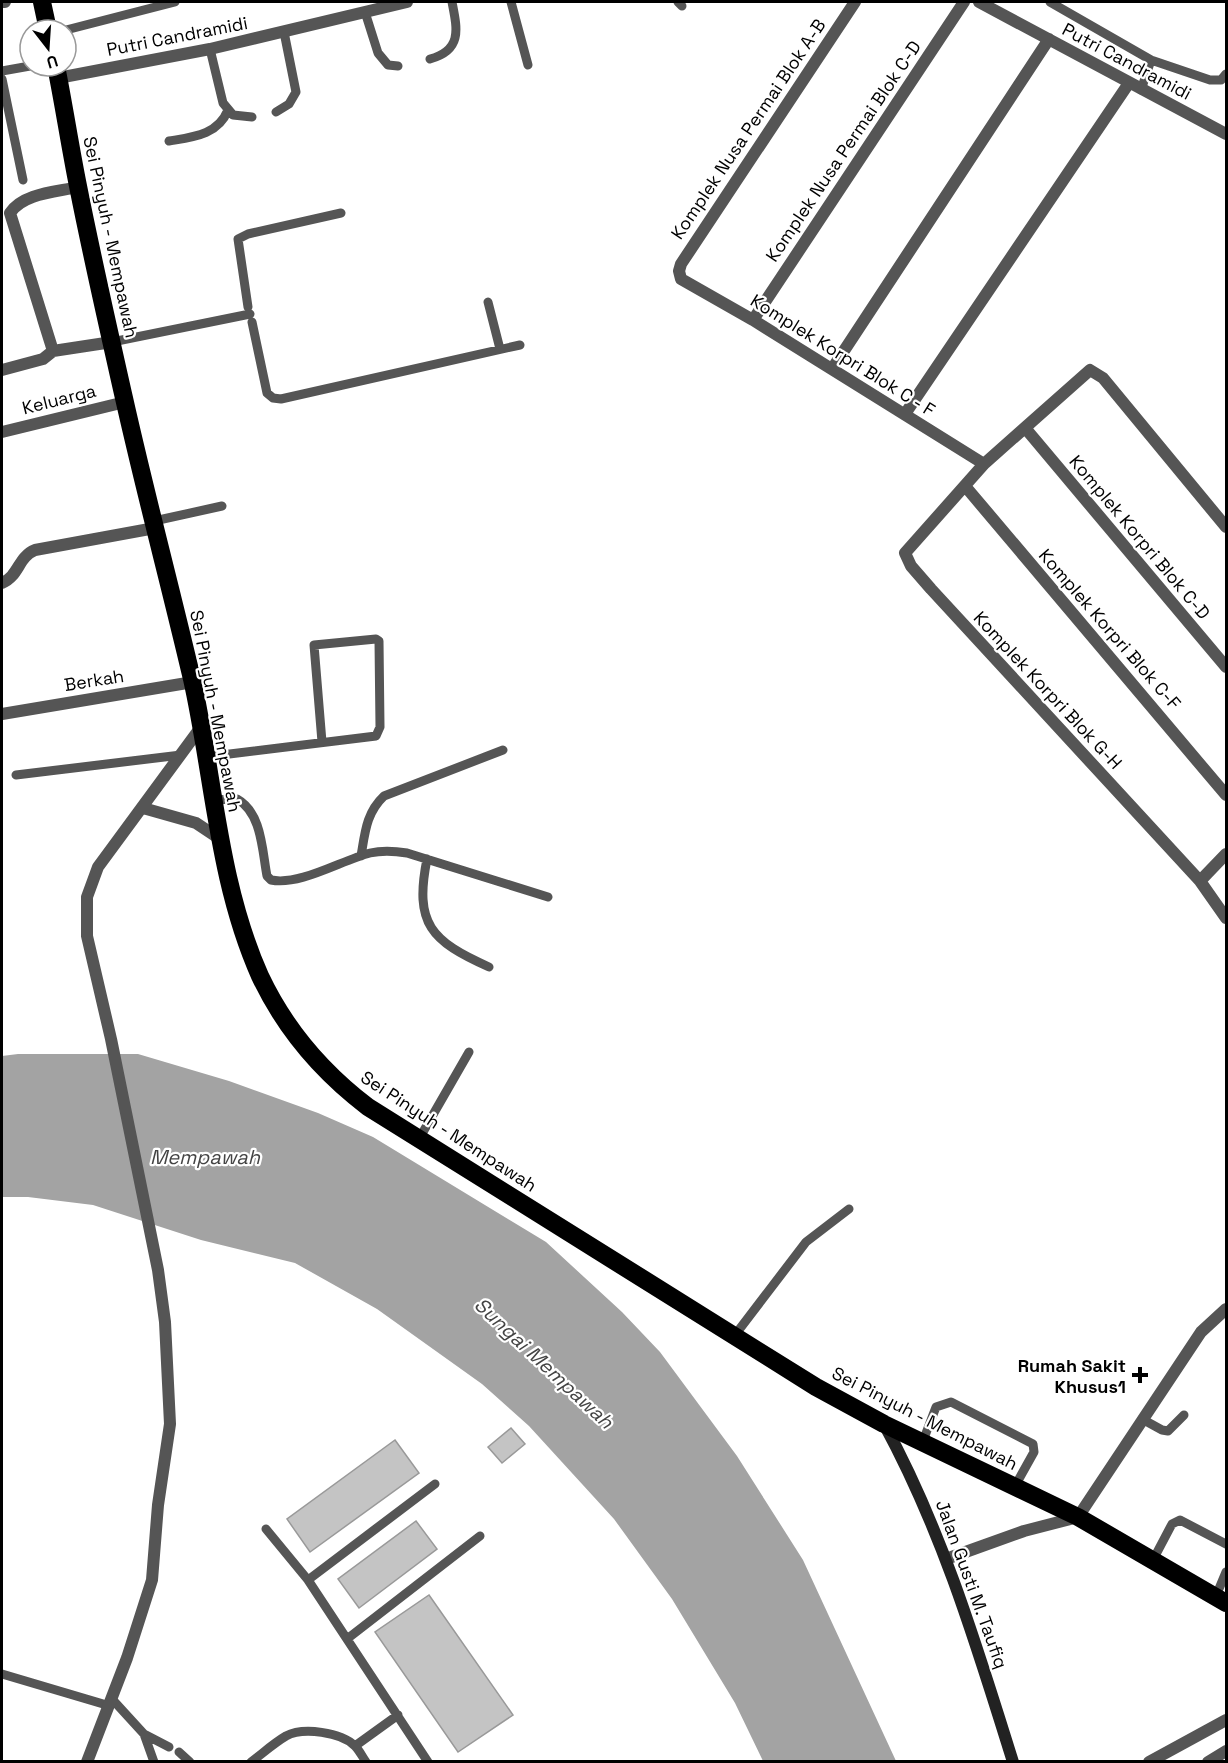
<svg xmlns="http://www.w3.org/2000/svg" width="1228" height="1763" font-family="'Space Grotesk',sans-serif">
<rect width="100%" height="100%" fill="#fff"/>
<!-- water -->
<path fill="#a3a3a3" d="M 18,1054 L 138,1054 L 229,1081 L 318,1113 L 373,1137 L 546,1242 L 622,1312 L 660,1352 L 737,1456 L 803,1560 L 896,1761 L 763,1761 L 735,1703 L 672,1599 L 614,1519 L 529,1426 L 482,1384 L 377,1309 L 295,1263 L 201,1240 L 93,1205 L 28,1197 L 2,1197 L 2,1056 Z"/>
<!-- building -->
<path fill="#c4c4c4" stroke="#999" stroke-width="1.5" d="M 511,1428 L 525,1444 L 502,1463 L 488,1447 Z
M 395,1440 L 419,1473 L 310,1552 L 287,1519 Z
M 416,1521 L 437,1549 L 359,1608 L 338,1579 Z
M 429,1595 L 513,1715 L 458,1752 L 375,1632 Z"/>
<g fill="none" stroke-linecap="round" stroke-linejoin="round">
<!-- lane -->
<path stroke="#555" stroke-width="9" d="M 511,2 L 528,65
M 678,2 L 682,6
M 1050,2 L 1151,60
M 365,12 L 378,53 L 388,65 L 398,66
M 66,30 L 175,2
M 210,49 L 223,103 L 233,115 L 252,117
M 430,59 C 463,50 457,28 452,2
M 2,71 L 30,66
M 2,79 L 23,180
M 1141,90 L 1151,60 L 1210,80 L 1221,80 L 1226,74
M 276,112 L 289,104 L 296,92 L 284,32
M 169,141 C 193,137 218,135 228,110
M 488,302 L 500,349
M 248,307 L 238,239 L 248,234 L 341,213
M 252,322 L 267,393 L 273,398 L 281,399 L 520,345
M 112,342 L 250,314
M 154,521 L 222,506
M 205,757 L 376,736 L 380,727 L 379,641 L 376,639 L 314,645 L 322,742
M 16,775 L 181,755
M 212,800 L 237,799 C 262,813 262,850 267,876 L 271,880 C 300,886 342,860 370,853 C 383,850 395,851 407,853 L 548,897
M 361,856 C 365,833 366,813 384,796 L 503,750
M 427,859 C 414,924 431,941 489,967
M 419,1139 L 469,1052
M 735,1335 L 806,1242 L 849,1209
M 1142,1419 L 1162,1430 L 1168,1431 L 1184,1415
M 923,1441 L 936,1407 L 951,1402 L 1033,1444 L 1034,1452 L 1015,1486
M 266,1529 L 308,1580 L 428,1762
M 1153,1560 L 1172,1524 L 1180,1520 L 1226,1544
M 308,1580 L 435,1484
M 1216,1596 L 1226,1572
M 347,1639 L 480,1536
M 2,1674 L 110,1706
M 112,1699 L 144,1734 L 169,1747
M 144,1734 L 154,1762
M 355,1746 L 398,1715
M 179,1752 L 190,1762
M 251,1762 C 263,1753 274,1743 286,1736 C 303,1727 341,1732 355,1746 C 359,1750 362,1756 366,1762"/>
<!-- street -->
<path stroke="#555" stroke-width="12" d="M 2,2 L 5,2
M 855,2 L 681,264 L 679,271 L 681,279 L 753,320 L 984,464
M 979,2 L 1226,134
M 58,78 L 210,49 L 407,2
M 78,187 C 57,192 23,193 10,213 L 53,351 L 112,342
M 753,320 L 964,2
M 832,369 L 1049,39
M 2,370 L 43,359 L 53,351
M 905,414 L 1129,83
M 1026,429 L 1226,667
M 2,432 L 125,402
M 965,486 L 1226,795
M 1226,527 L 1103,378 L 1090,370 L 984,464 L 905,553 L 911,566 L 931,589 L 1200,881 L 1226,918
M 2,583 C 19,576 18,557 35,550 L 155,528
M 2,714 L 193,682
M 143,808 L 196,823 L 220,839
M 1200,881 L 1226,854
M 946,1559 L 1024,1531 L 1078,1517 L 1201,1332 L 1226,1309
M 87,1762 L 127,1658 L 152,1580 L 158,1505 L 170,1424 L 165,1322 L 158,1270 L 111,1039 L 87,936 L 87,897 L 98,867 L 201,727
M 1149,1762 L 1226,1720
M 1208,1762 L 1226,1751"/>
<!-- secondary -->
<path stroke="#222" stroke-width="12" d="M 884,1424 C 942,1530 977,1647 1013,1762"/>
<!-- highway -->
<path stroke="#000" stroke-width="18" d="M 42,2 L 48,30
M 56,66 C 64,106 70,146 78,186 C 92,257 108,327 124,398 C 145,492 170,585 192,679 C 214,778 218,882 260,976 C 285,1029 322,1072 368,1107 L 816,1387 L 884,1424 L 1078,1517 L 1226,1603"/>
</g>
<!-- markers -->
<path fill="#000" stroke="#fff" stroke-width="2" d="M1137 1366h6v6h6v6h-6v6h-6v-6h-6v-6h6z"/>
<g text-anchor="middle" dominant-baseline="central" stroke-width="4.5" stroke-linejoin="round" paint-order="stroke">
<!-- street labels -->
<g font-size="18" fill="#000" stroke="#fff">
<text transform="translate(177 36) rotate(-11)">Putri Candramidi</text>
<text transform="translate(1127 61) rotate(28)">Putri Candramidi</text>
<text transform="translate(748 129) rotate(-56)">Komplek Nusa Permai Blok A-B</text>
<text transform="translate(843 151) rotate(-56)">Komplek Nusa Permai Blok C-D</text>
<text transform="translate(111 237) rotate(78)">Sei Pinyuh - Mempawah</text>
<text transform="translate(843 355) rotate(32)">Komplek Korpri Blok C - F</text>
<text transform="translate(59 399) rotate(-14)">Keluarga</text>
<text transform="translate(1140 537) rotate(50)">Komplek Korpri Blok C-D</text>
<text transform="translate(1110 629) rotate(49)">Komplek Korpri Blok C-F</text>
<text transform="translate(94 680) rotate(-9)">Berkah</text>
<text transform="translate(1048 690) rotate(47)">Komplek Korpri Blok G-H</text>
<text transform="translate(216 711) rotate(79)">Sei Pinyuh - Mempawah</text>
<text transform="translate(449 1131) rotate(33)">Sei Pinyuh - Mempawah</text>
<text transform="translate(925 1418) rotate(27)">Sei Pinyuh - Mempawah</text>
<text transform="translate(972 1584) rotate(70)">Jalan Gusti M. Taufiq</text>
</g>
<!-- poi labels -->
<g font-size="18" font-weight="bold" fill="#000" stroke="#fff" text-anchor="end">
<text x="1126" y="1365">Rumah Sakit<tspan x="1126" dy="21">Khusus1</tspan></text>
</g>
<!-- water labels -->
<g font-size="20" font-style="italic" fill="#444" stroke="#fff">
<text x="205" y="1157">Mempawah</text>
<text transform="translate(544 1363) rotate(43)">Sungai Mempawah</text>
</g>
</g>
<!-- border -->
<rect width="1228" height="1763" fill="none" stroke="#000000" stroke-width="6"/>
<!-- north arrow -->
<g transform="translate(48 48) rotate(163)"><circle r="28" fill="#ffffff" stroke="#999999" stroke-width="1.5"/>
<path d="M0-4.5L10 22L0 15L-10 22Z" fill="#000000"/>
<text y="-9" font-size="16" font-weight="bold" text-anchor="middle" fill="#000000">U</text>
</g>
</svg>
